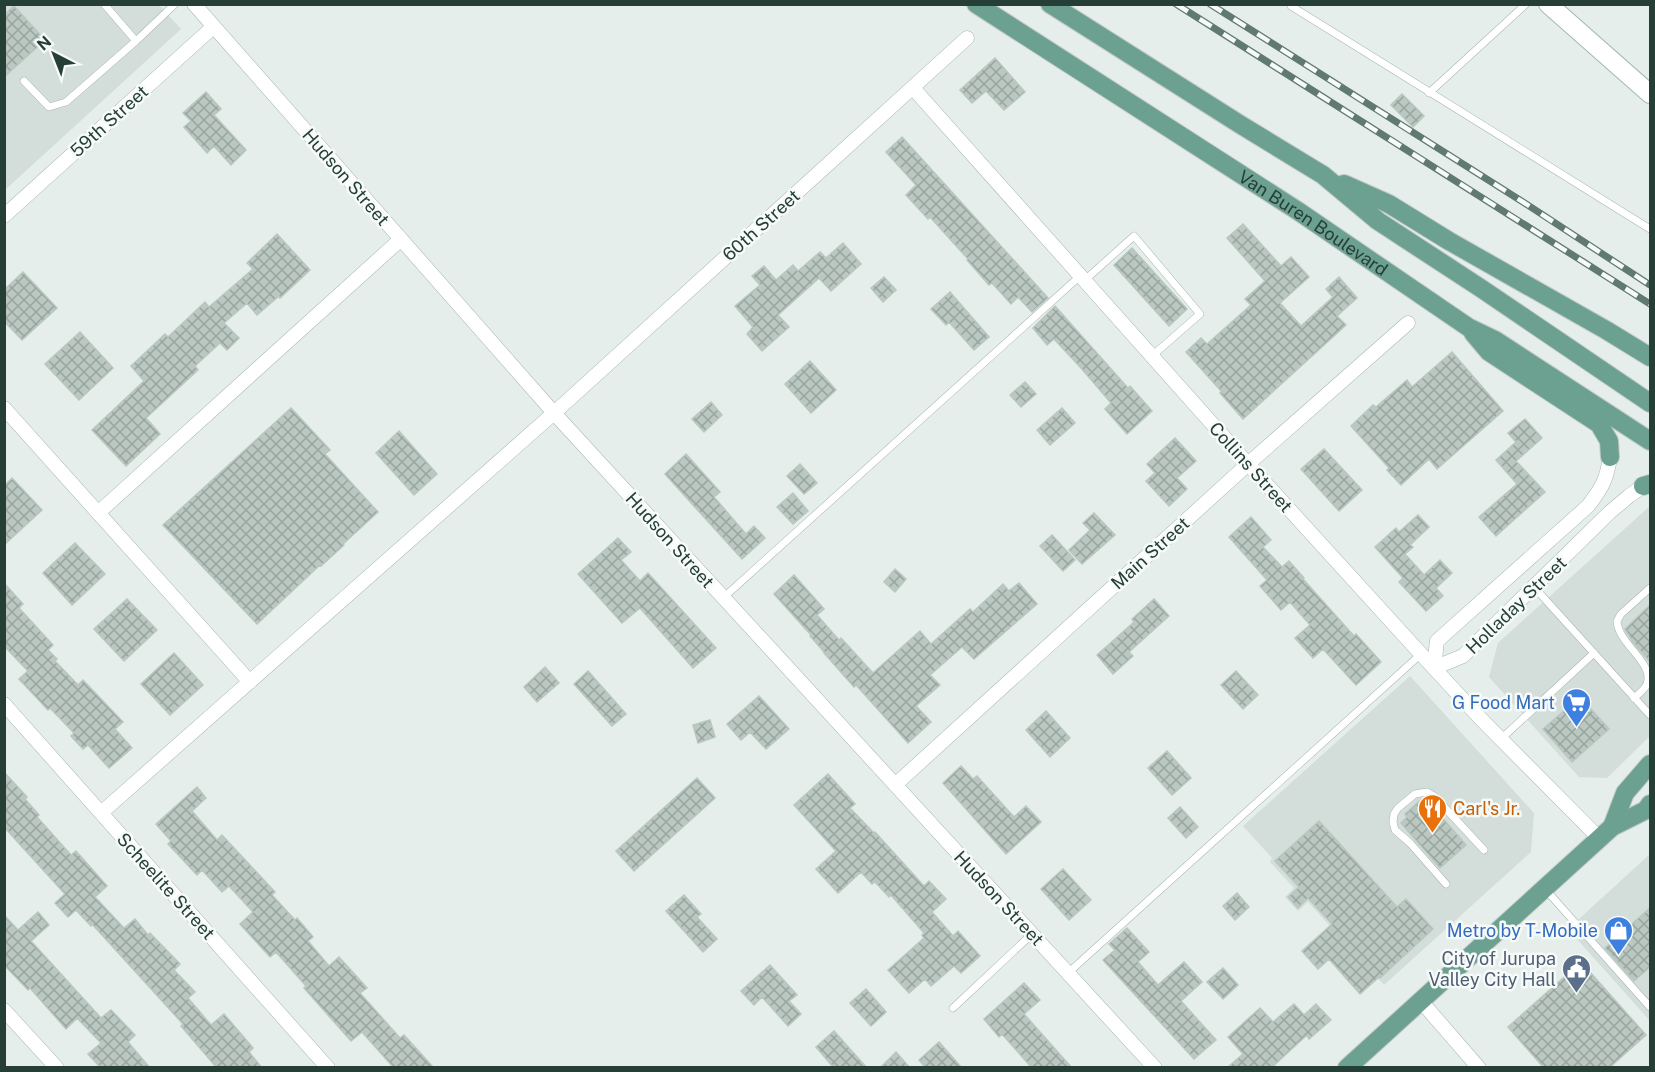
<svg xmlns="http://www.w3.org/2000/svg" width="1655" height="1072" font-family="'Public Sans',sans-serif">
<defs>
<pattern id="building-cross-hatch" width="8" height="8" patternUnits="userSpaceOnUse" patternTransform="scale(1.5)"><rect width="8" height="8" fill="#bbc8c2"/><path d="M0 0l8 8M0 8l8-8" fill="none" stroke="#98a49e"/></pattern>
</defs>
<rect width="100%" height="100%" fill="#e5eeea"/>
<!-- built -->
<path fill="#d3ddd9" d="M 5,5 L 159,5 L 181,29 L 5,190 Z
M 1650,506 L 1650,736 L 1607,778 L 1579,777 L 1489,677 L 1498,643 Z
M 1410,676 L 1534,813 L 1531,852 L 1384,985 L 1308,902 L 1298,911 L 1285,897 L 1294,888 L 1270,862 L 1272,858 L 1243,826 Z
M 1650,854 L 1650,1021 L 1568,929 Z"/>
<!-- building -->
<path fill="url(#building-cross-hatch)" stroke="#b8c7c0" stroke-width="1.5" d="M 14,6 L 45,40 L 4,77 L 4,15 Z
M 995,58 L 1025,92 L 1004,110 L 986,91 L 972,103 L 960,90 Z
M 206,92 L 221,109 L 214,115 L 246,150 L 231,165 L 214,146 L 207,153 L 184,127 L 191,121 L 183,113 Z
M 1402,94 L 1424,116 L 1413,127 L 1391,105 Z
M 902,137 L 1048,298 L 1032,312 L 1018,297 L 1011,304 L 992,283 L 989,285 L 967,260 L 968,259 L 930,217 L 928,219 L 906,195 L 916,185 L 886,152 Z
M 1243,224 L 1281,266 L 1291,257 L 1309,277 L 1280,303 L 1301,326 L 1333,297 L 1326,289 L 1339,277 L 1357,298 L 1337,316 L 1346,325 L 1243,419 L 1220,393 L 1222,392 L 1186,352 L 1201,338 L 1207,344 L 1251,305 L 1245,299 L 1265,281 L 1227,238 Z
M 277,234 L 310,270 L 280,298 L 279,296 L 257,315 L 247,303 L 224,323 L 239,338 L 227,350 L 220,343 L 195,366 L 198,370 L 146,418 L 160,434 L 126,466 L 92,430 L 144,381 L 131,366 L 165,334 L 168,337 L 205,302 L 209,307 L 253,269 L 247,263 Z
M 843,243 L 861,264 L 831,291 L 819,278 L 778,315 L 789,327 L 762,351 L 747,334 L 753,327 L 735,306 L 760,285 L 752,276 L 764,266 L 776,280 L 793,265 L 798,271 L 820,252 L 826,258 Z
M 1132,248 L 1187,309 L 1169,326 L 1114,265 Z
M 23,272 L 57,308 L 22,340 L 4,321 L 4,290 Z
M 884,277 L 896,290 L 883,302 L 871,288 Z
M 950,292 L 989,337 L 974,350 L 949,322 L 946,325 L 931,309 Z
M 1055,306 L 1128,388 L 1130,386 L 1152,411 L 1127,434 L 1105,409 L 1111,403 L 1081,368 L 1054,339 L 1047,345 L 1033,328 Z
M 80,332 L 113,368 L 79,400 L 45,364 Z
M 1452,352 L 1503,411 L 1437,469 L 1429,459 L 1401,485 L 1387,470 L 1389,468 L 1351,426 L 1373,405 L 1376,407 L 1407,380 L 1412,387 Z
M 810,361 L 836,390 L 811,413 L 785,384 Z
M 1025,382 L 1036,394 L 1021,407 L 1010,395 Z
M 711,402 L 722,415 L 704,432 L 692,419 Z
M 291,408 L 330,450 L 325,454 L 378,512 L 343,544 L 344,545 L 321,566 L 320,565 L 257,624 L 163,525 Z
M 1062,408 L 1075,423 L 1050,445 L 1037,430 Z
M 1525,419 L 1542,438 L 1516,461 L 1545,492 L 1496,536 L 1479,517 L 1517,484 L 1496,460 L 1516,442 L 1508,433 Z
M 399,431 L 437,474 L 414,495 L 376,453 Z
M 1175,438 L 1196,461 L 1177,478 L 1187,489 L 1169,506 L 1146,481 L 1155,473 L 1147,464 Z
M 1324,449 L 1362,490 L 1339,511 L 1301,469 Z
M 686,454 L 720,492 L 714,497 L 746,534 L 754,526 L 765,538 L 742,559 L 665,474 Z
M 800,464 L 817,483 L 804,494 L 787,476 Z
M 12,478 L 42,510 L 4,545 L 4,486 Z
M 793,493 L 808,511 L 793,524 L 777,507 Z
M 1094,513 L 1115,535 L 1082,564 L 1069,550 L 1090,530 L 1083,523 Z
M 1418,515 L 1429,527 L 1410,545 L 1413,547 L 1405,554 L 1424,575 L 1440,560 L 1452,573 L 1436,588 L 1443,596 L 1426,611 L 1399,582 L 1403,578 L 1375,547 L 1396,528 L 1399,532 Z
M 1251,517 L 1271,540 L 1263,547 L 1282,567 L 1289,561 L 1304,578 L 1303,579 L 1354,636 L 1356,634 L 1381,662 L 1356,685 L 1323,649 L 1313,658 L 1295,638 L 1310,625 L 1290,602 L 1281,610 L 1260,586 L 1267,580 L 1229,537 Z
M 1052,535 L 1075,560 L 1063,571 L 1040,546 Z
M 618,538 L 631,552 L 621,560 L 640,581 L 648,573 L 716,648 L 693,668 L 640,608 L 622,623 L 578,574 Z
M 75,543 L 105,574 L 72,605 L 43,573 Z
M 895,569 L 906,579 L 895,592 L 884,582 Z
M 794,575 L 824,609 L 817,615 L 839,640 L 841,638 L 873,673 L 920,631 L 931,644 L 970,609 L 973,612 L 1003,584 L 1009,591 L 1019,583 L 1037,604 L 974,659 L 962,647 L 930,675 L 940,685 L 916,706 L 931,722 L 908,743 L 856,685 L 854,687 L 824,653 L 825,653 L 810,636 L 811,635 L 774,594 Z
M 4,583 L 23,604 L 19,608 L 53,645 L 48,650 L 57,659 L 55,661 L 78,685 L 83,680 L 123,722 L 115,729 L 132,748 L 109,768 L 88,745 L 83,749 L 71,736 L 74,733 L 50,708 L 48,710 L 19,679 L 28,671 L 4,646 Z
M 127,599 L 157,630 L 124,661 L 94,629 Z
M 1154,599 L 1169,616 L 1129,652 L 1133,656 L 1113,674 L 1097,655 L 1134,622 L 1132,619 Z
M 1650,605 L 1650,662 L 1633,642 L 1625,629 Z
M 174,653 L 203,685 L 170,715 L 141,684 Z
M 545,667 L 559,683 L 537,702 L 524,687 Z
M 588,671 L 626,714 L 612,726 L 574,684 Z
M 1236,671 L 1258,695 L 1243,709 L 1221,685 Z
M 759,696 L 789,729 L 766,749 L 750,732 L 741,740 L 727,724 Z
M 1580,697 L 1609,729 L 1572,762 L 1543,729 Z
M 1046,711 L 1070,738 L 1050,757 L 1026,730 Z
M 710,720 L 715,737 L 698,743 L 693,725 Z
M 1167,751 L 1191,778 L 1172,795 L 1148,768 Z
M 961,766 L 973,779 L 977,776 L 1014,817 L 1026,806 L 1041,822 L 1006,854 L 943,783 Z
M 4,772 L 27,797 L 25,799 L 39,815 L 37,817 L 71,855 L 76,851 L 107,886 L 95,897 L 124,928 L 135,919 L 148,935 L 150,933 L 180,964 L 174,970 L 195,992 L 188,998 L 211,1025 L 224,1014 L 253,1048 L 249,1052 L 262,1068 L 217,1068 L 181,1026 L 183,1024 L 92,924 L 91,926 L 76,910 L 68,917 L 55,903 L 65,894 L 4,827 Z
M 828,774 L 855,804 L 850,808 L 874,833 L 875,832 L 924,886 L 929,881 L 946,899 L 932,912 L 953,936 L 958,931 L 980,956 L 961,973 L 954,966 L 931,986 L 925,979 L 909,993 L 888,970 L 924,938 L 922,935 L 924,933 L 891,895 L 889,897 L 875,882 L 872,884 L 861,872 L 838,893 L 816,869 L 836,851 L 794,805 Z
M 697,778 L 715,798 L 634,871 L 616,851 Z
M 197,787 L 206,798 L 192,811 L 217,840 L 222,835 L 275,892 L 272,895 L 295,920 L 297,918 L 313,937 L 308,941 L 329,966 L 339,957 L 367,988 L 360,993 L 400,1038 L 404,1035 L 434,1068 L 394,1068 L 362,1032 L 351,1041 L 304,988 L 306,986 L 276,952 L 270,957 L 240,924 L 253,912 L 229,886 L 222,892 L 202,870 L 197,875 L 168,844 L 171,841 L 156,824 Z
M 1425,798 L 1466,845 L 1440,868 L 1401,823 L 1407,817 L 1405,814 L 1422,799 Z
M 1180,807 L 1198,827 L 1186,838 L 1168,818 Z
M 1319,821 L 1397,907 L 1406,899 L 1433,929 L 1380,978 L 1379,977 L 1360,994 L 1329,959 L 1318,969 L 1302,951 L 1332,924 L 1308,898 L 1298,908 L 1288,897 L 1299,887 L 1275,861 Z
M 1063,869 L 1091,900 L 1069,920 L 1041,889 Z
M 1237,893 L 1249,907 L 1235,920 L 1223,906 Z
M 684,895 L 701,914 L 697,917 L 717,939 L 703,952 L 666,911 Z
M 1650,908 L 1650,967 L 1634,981 L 1605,948 Z
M 38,912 L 49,925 L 31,941 L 101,1018 L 111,1010 L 135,1035 L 128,1042 L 150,1068 L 101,1068 L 88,1054 L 101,1043 L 77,1018 L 66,1029 L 30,988 L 28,990 L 4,965 L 4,915 L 18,930 Z
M 1127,928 L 1149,952 L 1138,962 L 1158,985 L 1184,962 L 1202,982 L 1181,1001 L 1216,1040 L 1194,1059 L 1103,960 L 1115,950 L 1109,944 Z
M 1581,962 L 1646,1035 L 1609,1068 L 1544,1068 L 1508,1027 Z
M 770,965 L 797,995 L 789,1001 L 801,1014 L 788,1026 L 762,997 L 754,1005 L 741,991 Z
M 1223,968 L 1238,985 L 1223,999 L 1207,982 Z
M 1024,983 L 1040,1000 L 1024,1014 L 1072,1068 L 1032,1068 L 1002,1034 L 999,1037 L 984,1019 Z
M 866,989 L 886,1012 L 871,1026 L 850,1003 Z
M 1294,1004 L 1304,1015 L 1316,1004 L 1331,1020 L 1309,1039 L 1307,1035 L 1271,1068 L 1227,1068 L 1243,1054 L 1228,1037 L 1260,1008 L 1273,1022 Z
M 834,1031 L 867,1068 L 834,1068 L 816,1047 Z
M 939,1042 L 962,1068 L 926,1068 L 919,1060 Z
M 896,1052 L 910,1068 L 880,1068 Z"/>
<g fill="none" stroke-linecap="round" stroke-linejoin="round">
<defs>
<path id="lane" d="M 104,4 L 136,41 L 175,4
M 1291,6 L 1650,229
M 24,81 L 49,107 L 66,102 L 136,41
M 1429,93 L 1526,4
M 1085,280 L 1134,236 L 1200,314 L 1152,356
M 1534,587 L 1650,715
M 723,598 L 1080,276
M 1634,698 C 1639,694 1645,689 1647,684 C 1655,663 1618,644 1617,621 L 1621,614 L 1650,588
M 1502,738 L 1594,653
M 1446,884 L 1410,843 L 1395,830 L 1393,822 L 1394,814 L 1398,808 L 1415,794 L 1427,792 L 1434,796 L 1484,850
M 1546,890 L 1650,1007
M 1068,973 L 1421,654
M 953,1008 L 1032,934"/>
<path id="street" d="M 194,4 L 554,413 L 1155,1068
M 913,88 L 1248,464 L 1421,654 L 1481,719 L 1599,838
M 4,216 L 213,27
M 4,408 L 250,682
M 1610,457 C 1607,479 1602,488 1588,506 L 1437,641 L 1434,668 L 1463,656 L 1610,512 L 1629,496 L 1643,486
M 98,513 L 401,239
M 4,704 L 328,1068
M 895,785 L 1248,464 L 1408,323
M 101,813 L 554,413 L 967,38
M 1420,1000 L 1479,1068
M 4,1010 L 57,1068"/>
<path id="secondary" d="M 1548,4 L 1650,94"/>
<g id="primary">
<path id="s1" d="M 976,4 L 1298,211 L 1468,327 L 1495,340 L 1650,441"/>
<path d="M 1050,4 L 1241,125 L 1323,175 L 1378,221 L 1482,289 L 1650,403"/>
<path d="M 1344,184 L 1389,204 L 1449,241 L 1606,330 L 1650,357"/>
<path d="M 1473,333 L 1489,352 L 1599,424 L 1609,441 L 1610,457"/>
<path d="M 1643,486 L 1650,484"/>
<path d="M 1612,827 L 1625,793 L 1650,764"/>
<path d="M 1347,1068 L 1612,827 L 1646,810 L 1650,804"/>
</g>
</defs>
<!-- lane casing -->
<use href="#lane" stroke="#a8b6b1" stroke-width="8"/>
<!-- street casing -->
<use href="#street" stroke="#a8b6b1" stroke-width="15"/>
<!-- secondary casing -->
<use href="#secondary" stroke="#a4b9b1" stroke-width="20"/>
<!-- primary casing -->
<use href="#primary" stroke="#c2c9c7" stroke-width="20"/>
<!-- lane -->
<use href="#lane" stroke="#fff" stroke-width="7"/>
<!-- street -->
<use href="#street" stroke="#fff" stroke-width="14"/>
<!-- secondary -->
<use href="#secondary" stroke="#fff" stroke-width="18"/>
<!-- primary -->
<use href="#primary" stroke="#6ca191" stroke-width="18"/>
<defs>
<path id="rail" d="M 1176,4 L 1650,304
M 1210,4 L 1523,202 L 1650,285"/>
</defs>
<!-- rail casing -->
<use href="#rail" stroke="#607a72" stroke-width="7"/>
<!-- rail -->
<use href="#rail" stroke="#f6faf8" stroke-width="4.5" stroke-dasharray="14" stroke-linecap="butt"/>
</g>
<!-- icons -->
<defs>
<symbol id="supermarket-pin" viewBox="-11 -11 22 30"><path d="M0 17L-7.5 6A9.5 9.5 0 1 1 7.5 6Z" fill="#3f7fe0" stroke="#f6faf8"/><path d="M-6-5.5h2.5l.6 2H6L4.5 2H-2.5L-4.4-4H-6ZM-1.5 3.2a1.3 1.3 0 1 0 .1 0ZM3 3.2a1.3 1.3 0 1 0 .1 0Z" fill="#fff"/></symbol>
<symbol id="restaurant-pin" viewBox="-11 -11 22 30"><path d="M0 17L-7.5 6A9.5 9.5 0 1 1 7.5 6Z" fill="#e8710a" stroke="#f6faf8"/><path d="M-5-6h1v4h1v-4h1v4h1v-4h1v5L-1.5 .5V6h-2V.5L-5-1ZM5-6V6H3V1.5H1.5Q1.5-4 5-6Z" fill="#fff"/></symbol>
<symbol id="shop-pin" viewBox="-11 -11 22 30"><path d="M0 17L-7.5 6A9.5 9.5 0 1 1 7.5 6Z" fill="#3f7fe0" stroke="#f6faf8"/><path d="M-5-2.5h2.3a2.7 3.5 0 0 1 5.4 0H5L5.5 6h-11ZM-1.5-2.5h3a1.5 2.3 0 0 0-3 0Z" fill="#fff"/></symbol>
<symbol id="civic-pin" viewBox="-11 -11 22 30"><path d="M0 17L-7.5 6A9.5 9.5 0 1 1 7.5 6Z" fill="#5c6f8a" stroke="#f6faf8"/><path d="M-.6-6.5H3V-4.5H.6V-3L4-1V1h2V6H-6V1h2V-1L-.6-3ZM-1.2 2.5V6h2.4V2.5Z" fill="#fff"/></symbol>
</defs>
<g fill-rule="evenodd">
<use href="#supermarket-pin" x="1560" y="686" width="33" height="45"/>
<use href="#restaurant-pin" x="1416" y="792" width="33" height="45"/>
<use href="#shop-pin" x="1602" y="914" width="33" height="45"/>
<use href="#civic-pin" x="1560" y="952" width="33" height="45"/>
</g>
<g text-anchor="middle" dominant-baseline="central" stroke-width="5" stroke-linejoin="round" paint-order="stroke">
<!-- street labels -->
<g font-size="18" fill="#253f37" stroke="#f6faf8">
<text transform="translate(109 121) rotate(-42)">59th Street</text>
<text transform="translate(346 177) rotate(49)">Hudson Street</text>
<text stroke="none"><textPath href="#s1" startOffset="402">Van Buren Boulevard</textPath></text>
<text transform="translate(761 225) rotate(-42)">60th Street</text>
<text transform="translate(1251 467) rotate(48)">Collins Street</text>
<text transform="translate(670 540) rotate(48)">Hudson Street</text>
<text transform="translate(1150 553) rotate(-42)">Main Street</text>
<text transform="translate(1516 605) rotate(-44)">Holladay Street</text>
<text transform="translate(166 886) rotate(48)">Scheelite Street</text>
<text transform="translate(999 898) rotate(47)">Hudson Street</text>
</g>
<!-- shop labels -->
<g font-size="18" fill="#366cbe" stroke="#f6faf8" text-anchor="end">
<text x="1555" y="702">G Food Mart</text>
<text x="1598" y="930">Metro by T-Mobile</text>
</g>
<!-- food labels -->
<g font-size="18" fill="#c56008" stroke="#f6faf8" text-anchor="start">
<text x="1453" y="808">Carl's Jr.</text>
</g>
<!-- service labels -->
<g font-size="18" fill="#4e5e75" stroke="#f6faf8" text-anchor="end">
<text x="1556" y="958">City of Jurupa<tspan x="1556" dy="21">Valley City Hall</tspan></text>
</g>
</g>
<!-- border -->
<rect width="1655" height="1072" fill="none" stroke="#253f37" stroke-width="12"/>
<!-- north arrow -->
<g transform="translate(54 54) rotate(318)" stroke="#f6faf8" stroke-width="4.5" paint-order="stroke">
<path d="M0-4.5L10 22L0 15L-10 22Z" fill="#253f37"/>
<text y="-9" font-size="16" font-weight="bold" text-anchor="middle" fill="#253f37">N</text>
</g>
</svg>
